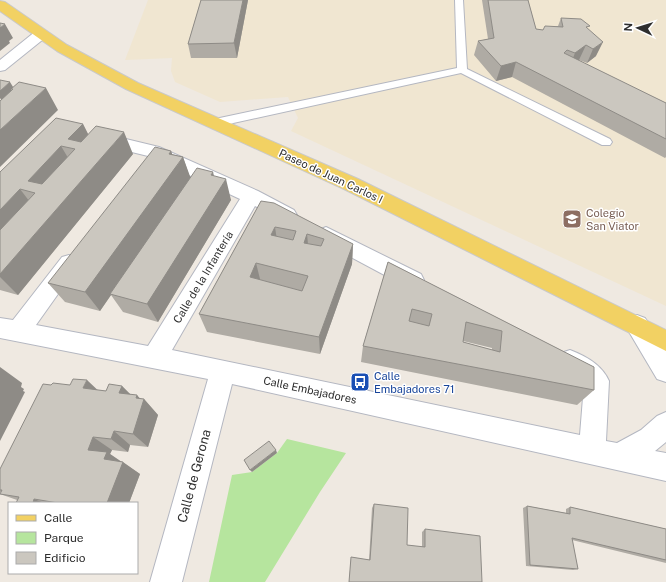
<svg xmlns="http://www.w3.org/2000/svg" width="666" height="582" font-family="'Public Sans',sans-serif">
<rect width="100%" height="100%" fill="#efe9e1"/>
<!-- education -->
<path fill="#f0e6d1" d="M 148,0 L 666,0 L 666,306 L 291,131 L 298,118 L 288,97 L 220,102 L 175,82 L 171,71 L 172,58 L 125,60 Z"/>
<!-- green -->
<path fill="#b6e59e" d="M 287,439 L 346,453 L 320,492 L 265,582 L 209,582 L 232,475 L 252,472 L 277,453 Z"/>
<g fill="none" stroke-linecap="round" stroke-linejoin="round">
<defs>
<path id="lane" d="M 455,0 L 463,0 L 467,69 L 610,139 L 612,142 L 610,145 L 602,145 L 461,73 L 215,127 L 209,123 L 215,119 L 457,68 Z"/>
<path id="street" d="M 41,30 L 46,31 L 48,34 L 46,37 L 5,70 L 0,71 L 0,60 L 36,31 Z
M 101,133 L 159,147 L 258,191 L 294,210 L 297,215 L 294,220 L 287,222 L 255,206 L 172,350 L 580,435 L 584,385 C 575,377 563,372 558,361 L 561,353 L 570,350 C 586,356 602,365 609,381 L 606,441 L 617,443 L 641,430 L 657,416 L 666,412 L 666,442 L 655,451 L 666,453 L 666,481 L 232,384 L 182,582 L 150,582 L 208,379 L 0,338 L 0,318 L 13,320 L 62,257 L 69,255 L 76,257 L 80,263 L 36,325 L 148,346 L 240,199 L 148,156 L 95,143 L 92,139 L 95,135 Z
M 326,227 L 421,274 L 424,280 L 421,286 L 413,289 L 405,286 L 319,240 L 316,235 L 319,230 Z
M 637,315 L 645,318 L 666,350 L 666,382 L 657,379 L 625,325 L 629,318 Z"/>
<path id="primary" d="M 0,1 L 5,2 L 67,45 L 138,83 L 358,179 L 666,330 L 666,351 L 344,189 L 126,89 L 57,51 L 0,11 Z"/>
</defs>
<!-- lane casing -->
<use href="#lane" stroke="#b4b7c1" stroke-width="2"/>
<!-- street casing -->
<use href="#street" stroke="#b4b7c1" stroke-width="2"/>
<!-- primary casing -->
<use href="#primary" stroke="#c9c9c9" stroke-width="2"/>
<!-- lane -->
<use href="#lane" fill="#fff" fill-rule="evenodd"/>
<!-- street -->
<use href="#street" fill="#fff" fill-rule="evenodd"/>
<!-- primary -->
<use href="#primary" fill="#f2d163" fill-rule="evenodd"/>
</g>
<!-- wall -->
<path fill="#afaba4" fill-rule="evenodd" d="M 201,0 L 248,0 L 237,58 L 191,58 L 188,44 Z
M 482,0 L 528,0 L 536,29 L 543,30 L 558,26 L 561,18 L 588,29 L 596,56 L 587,63 L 579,60 L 578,61 L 666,103 L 666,157 L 665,158 L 512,77 L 496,81 L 474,55 L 478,41 L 488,39 Z
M 83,124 L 88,134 L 133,154 L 18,295 L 0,290 L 0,172 Z
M 171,151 L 172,154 L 183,157 L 190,178 L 214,176 L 231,200 L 158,322 L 123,312 L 111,295 L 100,311 L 65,302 L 48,283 Z
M 261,201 L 353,244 L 352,264 L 320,354 L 207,332 L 199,314 Z
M 388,262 L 594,367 L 594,390 L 577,405 L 361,362 L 363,346 ZM 463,341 L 492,348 L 492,350 L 463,342 Z
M 122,386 L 130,394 L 140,399 L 144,399 L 158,415 L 148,447 L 130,445 L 128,452 L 112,450 L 110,454 L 140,474 L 129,503 L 16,503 L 17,500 L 0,494 L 1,492 L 0,492 L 0,469 L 97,390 L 106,391 Z
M 374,504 L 407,545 L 422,547 L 422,532 L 425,529 L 482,582 L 349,582 L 351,559 L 351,557 L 369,560 L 372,508 Z
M 527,506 L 566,513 L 566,509 L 570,507 L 666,529 L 666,563 L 572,540 L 578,569 L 573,570 L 526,566 L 523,508 Z"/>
<!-- shaded-wall -->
<path fill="#8e8b86" d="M 243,0 L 248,0 L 237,58 L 234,43 Z
M 5,24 L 13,38 L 9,41 L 10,43 L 0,51 L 0,28 Z
M 603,42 L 596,56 L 587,63 L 593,49 Z
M 586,45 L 579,60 L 569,68 L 575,53 Z
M 516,62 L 512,77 L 496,81 L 501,66 Z
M 10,82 L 21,100 L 13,89 L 11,89 L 19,102 L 9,112 L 0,98 L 0,91 Z
M 46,88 L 58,110 L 0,167 L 0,130 Z
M 83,124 L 94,146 L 68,139 Z
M 124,132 L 133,154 L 18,295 L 0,277 L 0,274 Z
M 61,146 L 74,168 L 43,202 L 28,181 Z
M 171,151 L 177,166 L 183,157 L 191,179 L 110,294 L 111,295 L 100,311 L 85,292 Z
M 213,172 L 218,191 L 226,179 L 231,200 L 158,322 L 147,304 L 211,175 Z
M 20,189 L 36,210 L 0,249 L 0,210 Z
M 275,227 L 278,247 L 271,235 Z
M 307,234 L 309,254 L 304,243 Z
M 353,244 L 352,264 L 320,354 L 319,337 Z
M 256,263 L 261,283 L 250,277 Z
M 0,367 L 22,383 L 21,387 L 24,389 L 23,391 L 25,392 L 21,400 L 0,441 Z
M 87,380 L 105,397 L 83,388 Z
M 122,386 L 138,402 L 119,393 Z
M 137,395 L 143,402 L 144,399 L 158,415 L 148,447 L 133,434 L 136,398 Z
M 114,431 L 130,445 L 128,452 L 111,439 Z
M 93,437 L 112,450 L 110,454 L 123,463 L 123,462 L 140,474 L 129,503 L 107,503 L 88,450 Z
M 276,450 L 277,453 L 252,472 L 250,470 Z
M 34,499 L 44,503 L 33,503 Z"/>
<!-- building -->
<path fill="#cbc7bf" stroke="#8e8b86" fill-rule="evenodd" d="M 201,0 L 243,0 L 234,43 L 188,44 Z
M 488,0 L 528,0 L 536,29 L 543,30 L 545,26 L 563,27 L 561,18 L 581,19 L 590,26 L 586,27 L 603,42 L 593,49 L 586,45 L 575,53 L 567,50 L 564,53 L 666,103 L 666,139 L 516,62 L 501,66 L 478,41 L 494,38 Z
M 0,23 L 5,24 L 0,28 Z
M 0,80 L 10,82 L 0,91 Z
M 19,82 L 46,88 L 0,130 L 0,101 L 13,89 L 11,89 Z
M 56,118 L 83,124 L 68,139 L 81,142 L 96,126 L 124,132 L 0,274 L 0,230 L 35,193 L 20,189 L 0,210 L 0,172 ZM 61,146 L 75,149 L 42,184 L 28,181 Z
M 155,147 L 171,151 L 169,154 L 183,157 L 85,292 L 48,283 Z
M 197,168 L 213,172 L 211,175 L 226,179 L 147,304 L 110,294 Z
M 261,201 L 274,203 L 353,244 L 319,337 L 199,314 ZM 275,227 L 296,231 L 293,240 L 271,235 ZM 307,234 L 324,239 L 321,246 L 304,243 ZM 256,263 L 308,276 L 302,291 L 250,277 Z
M 388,262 L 594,367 L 594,390 L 363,346 ZM 412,309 L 432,314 L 429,326 L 409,321 ZM 466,322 L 502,331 L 500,352 L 463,342 Z
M 73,379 L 87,380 L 83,388 L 106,391 L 109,384 L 122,386 L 119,393 L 137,395 L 136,398 L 144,399 L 133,434 L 114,431 L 111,439 L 93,437 L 88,450 L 107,452 L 104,459 L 123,462 L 107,503 L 58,503 L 34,499 L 33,503 L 16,503 L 19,497 L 0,494 L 2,490 L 0,490 L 0,469 L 43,384 L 51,385 L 53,383 L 70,385 Z
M 269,441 L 276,450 L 250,470 L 244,460 Z
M 374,504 L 408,508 L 407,545 L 425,547 L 425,529 L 480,536 L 482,582 L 349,582 L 351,557 L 370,560 Z
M 527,506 L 570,514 L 570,507 L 666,529 L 666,560 L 572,538 L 578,569 L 530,565 Z"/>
<!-- icons -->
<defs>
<symbol id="school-square" viewBox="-11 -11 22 22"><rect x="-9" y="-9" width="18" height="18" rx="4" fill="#8d6e63" stroke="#fff"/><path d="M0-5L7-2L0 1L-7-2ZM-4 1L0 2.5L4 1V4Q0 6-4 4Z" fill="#fff"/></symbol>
<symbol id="bus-square" viewBox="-11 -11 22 22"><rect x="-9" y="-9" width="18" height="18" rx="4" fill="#1a4fb4" stroke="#fff"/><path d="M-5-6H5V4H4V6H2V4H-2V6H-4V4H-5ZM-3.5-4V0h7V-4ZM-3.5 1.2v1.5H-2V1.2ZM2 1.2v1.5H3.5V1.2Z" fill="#fff"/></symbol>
</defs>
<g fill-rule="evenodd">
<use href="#school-square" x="561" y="208" width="22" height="22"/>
<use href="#bus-square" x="349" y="371" width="22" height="22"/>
</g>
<g text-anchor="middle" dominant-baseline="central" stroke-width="3" stroke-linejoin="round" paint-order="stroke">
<!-- street labels -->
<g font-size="11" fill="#2e2e2e" stroke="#fff">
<text transform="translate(331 176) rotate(25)">Paseo de Juan Carlos I</text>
<text transform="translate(203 277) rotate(-59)">Calle de la Infantería</text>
<text transform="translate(310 390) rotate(12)">Calle Embajadores</text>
</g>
<!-- education labels -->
<g font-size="11" fill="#785e54" stroke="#fff" text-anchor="start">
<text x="586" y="213">Colegio<tspan x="586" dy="13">San Viator</tspan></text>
</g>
<!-- transit labels -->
<g font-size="11" fill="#164399" stroke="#fff" text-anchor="start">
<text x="374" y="376">Calle<tspan x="374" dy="13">Embajadores 71</tspan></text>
</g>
<!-- near-street labels -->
<g font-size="13" fill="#2e2e2e" stroke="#fff">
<text transform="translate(194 476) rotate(-75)">Calle de Gerona</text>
</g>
</g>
<!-- legend -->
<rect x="8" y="502" width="130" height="72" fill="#ffffff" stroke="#ababab"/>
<rect x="16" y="515" width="20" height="6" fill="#f2d163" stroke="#ababab"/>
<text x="44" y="522" font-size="12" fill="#2e2e2e">Calle</text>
<rect x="16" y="532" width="20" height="12" fill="#b6e59e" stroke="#ababab"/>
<text x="44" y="542" font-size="12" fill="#2e2e2e">Parque</text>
<rect x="16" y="552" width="20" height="12" fill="#cbc7bf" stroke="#ababab"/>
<text x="44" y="562" font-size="12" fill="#2e2e2e">Edificio</text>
<!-- north arrow -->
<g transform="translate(638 28) rotate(274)" stroke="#ffffff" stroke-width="3" paint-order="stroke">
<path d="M0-3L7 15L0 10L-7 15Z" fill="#2e2e2e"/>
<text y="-6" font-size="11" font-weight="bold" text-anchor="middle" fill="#2e2e2e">N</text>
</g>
</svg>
